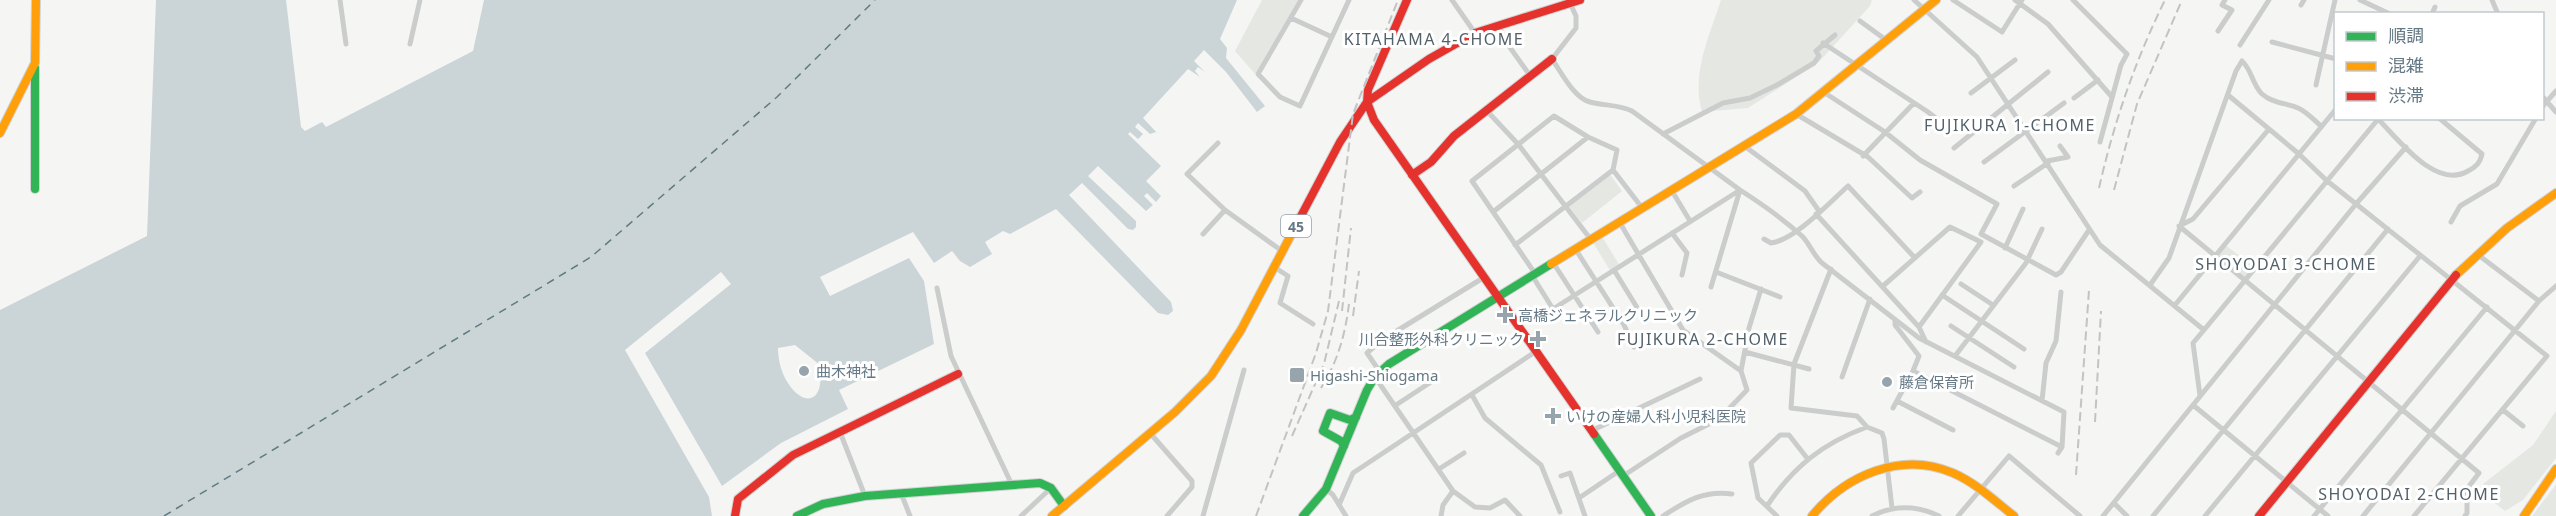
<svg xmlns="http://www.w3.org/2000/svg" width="2556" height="516" font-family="'Noto Sans','Noto Sans JP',sans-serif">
<rect width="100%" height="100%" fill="#f5f5f4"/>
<!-- green -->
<path fill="#e5e8e2" d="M 1262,0 L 1298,0 L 1255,74 L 1235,51 Z
M 1721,0 L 1872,0 L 1870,6 L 1818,63 L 1748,108 L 1702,112 C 1691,74 1709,37 1721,0 Z
M 1609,173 L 1622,191 L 1582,223 L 1568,205 Z
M 1601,235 L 1620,266 L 1611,272 L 1592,241 Z
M 2224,244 L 2254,267 L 2243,279 L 2215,256 Z
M 2556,411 L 2556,458 L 2523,500 L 2505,511 L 2492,501 L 2483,484 L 2533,445 Z
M 2556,485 L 2556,516 L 2532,516 L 2555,486 Z"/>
<!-- water -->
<path fill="#cbd5d7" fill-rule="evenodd" d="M 156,0 L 286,0 L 301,127 L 305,131 L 322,122 L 326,127 L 473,51 L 484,0 L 1237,0 L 1220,39 L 1227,48 L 1226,58 L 1265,106 L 1257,112 L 1226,72 L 1204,50 L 1194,61 L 1205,72 L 1198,67 L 1195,71 L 1200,77 L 1188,69 L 1143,118 L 1159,135 L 1156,132 L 1150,134 L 1138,123 L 1135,127 L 1143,134 L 1138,139 L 1130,132 L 1128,134 L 1161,166 L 1146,181 L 1161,196 L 1156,202 L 1147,193 L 1144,196 L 1153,205 L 1146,211 L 1098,166 L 1088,176 L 1136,221 L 1136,227 L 1133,230 L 1128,229 L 1082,183 L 1069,195 L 1171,302 L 1173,311 L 1168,315 L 1158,313 L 1056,209 L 1010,234 L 1003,231 L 985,242 L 992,254 L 970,267 L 960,261 L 952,251 L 934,263 L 913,232 L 820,277 L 830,296 L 909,258 L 924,281 L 934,344 L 839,390 L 848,409 L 781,443 L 722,486 L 645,353 L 731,284 L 721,272 L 625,350 L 709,497 L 712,516 L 0,516 L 0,310 L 147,236 ZM 795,345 L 820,365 C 827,425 778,395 778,348 Z"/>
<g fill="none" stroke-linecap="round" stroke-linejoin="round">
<!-- ferry -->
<path stroke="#607b82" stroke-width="1.5" stroke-dasharray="8 6" stroke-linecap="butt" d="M 164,516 L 591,257 L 777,97 L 875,0"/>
<defs>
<path id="fast" d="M 35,68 L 35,189
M 1594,434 L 1651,516
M 1344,446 L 1341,441 L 1323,431 L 1330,413 L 1350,420 L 1356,417
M 797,516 L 823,504 L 865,496 L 1040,483 L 1051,488 L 1064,506
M 1303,516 L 1326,489 L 1367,390 L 1375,377 L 1389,364 L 1551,264"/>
<path id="slow" d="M 0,133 L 35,63 L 36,0
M 1551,264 L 1796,114 L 1936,0
M 2456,275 L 2507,228 L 2556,193
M 1052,516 L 1175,412 L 1211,376 L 1241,330 L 1301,216
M 1812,516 C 1846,475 1901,451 1953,473 C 1976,483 1995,501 2014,516
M 2524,516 L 2556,469"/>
<path id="jam" d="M 1407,0 L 1368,90 L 1367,102 L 1374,120 L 1594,434
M 1412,175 L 1431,162 L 1454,136 L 1552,59
M 1301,216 L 1340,142 L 1367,102 L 1429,59 L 1475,33 L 1580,0
M 735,516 L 738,499 L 793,455 L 958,374
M 2259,516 L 2456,275"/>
</defs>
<!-- fast casing -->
<use href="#fast" stroke="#d1d2d3" stroke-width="10"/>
<!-- slow casing -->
<use href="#slow" stroke="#d1d2d3" stroke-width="10"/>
<!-- jam casing -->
<use href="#jam" stroke="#d1d2d3" stroke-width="10"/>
<!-- street -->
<path stroke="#cbcdcd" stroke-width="5" d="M 340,0 L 346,44
M 1301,0 L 1258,74 L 1280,97 L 1300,106 L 1349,0
M 1452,0 L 1475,33
M 1914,0 L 1977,57 L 2100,245 L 2204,330 L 2193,343 L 2200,396
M 1953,0 L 2002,32 L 2022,0
M 2015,0 L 2048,24 L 2112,97
M 2073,0 L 2127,54 L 2121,65 L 2100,142
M 2360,0 L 2390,14
M 2492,0 L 2498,14
M 1570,3 L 1576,16 L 1576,28 L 1552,59 C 1561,72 1574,98 1590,102 C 1604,106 1617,104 1632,111 L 1740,190 L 1711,287
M 2301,5 L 2304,0
M 2432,14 L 2435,7
M 1291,18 L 1332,37
M 1860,21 L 1886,40
M 1499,25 L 1504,39 L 1531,77
M 2218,31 L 2232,10 L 2222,5 L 2225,0
M 2272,42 L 2336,59
M 1823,43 L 1928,112 L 1950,129
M 410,44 L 420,0
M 2240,45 L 2269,0
M 2316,85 L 2335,0
M 1825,93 L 1885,132 L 1920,160 L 1997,204 L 1981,234 L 2056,275 L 2061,272 L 2089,230
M 1971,93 L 2015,60
M 2228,95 L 2299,154 L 2326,180 L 2547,356 L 2414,516
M 2542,96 L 2556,112
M 2074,98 L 2098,80
M 2542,107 L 2556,91
M 1487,111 L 1518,144 L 1592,241
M 1796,114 L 1868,157 L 1912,198 L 1920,192
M 2378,119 C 2399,140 2436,190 2468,171 C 2476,167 2480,163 2482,154 L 2439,118
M 2269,129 L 2193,219 L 2179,226 L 2479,473 L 2467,489 L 2467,513 L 2465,516
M 1663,134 L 1723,103 L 1750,98 L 1777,85 L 1814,63 L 1819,56 L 1816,51 L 1835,35
M 1218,143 L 1187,174 L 1225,210 L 1282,251
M 1743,145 L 1805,191 L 1819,211
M 1954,148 L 2048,72
M 1863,156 L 1914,103
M 2047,161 L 2068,157 L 2060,146
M 1984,162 L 2064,103
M 2014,186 L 2048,163
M 1672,191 L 1690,221
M 1493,212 L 1588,137
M 1816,214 L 1919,327 L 1926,342
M 2451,222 L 2460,206 L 2497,184 L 2536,118
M 1620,223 L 1683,330 L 1741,371 L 1747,390 L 1719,419 L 1681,438 L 1623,476
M 1672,233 L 1687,253 L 1682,275
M 1203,234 L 1225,210
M 1764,239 L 1771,243 C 1795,240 1830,202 1848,186 L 1915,258
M 1515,245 L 1613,170
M 2005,248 L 2023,209
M 1576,250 L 1624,325 L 1634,347
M 2477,254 L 2539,301
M 1554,264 L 1598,332
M 1274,267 L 1288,276 L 1280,303 L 1313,324
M 1831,269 L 1794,364 L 1791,408 L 1857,416 L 1867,427
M 1614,270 L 1641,314
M 1716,272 L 1780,297
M 1536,275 L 1472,181 L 1554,116 L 1588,137 L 1617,150 L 1613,170 L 1643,209
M 1533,277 L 1553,309 L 1740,190 C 1762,204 1782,218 1802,236 C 1810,244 1813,255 1822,263 L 1919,338 L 2064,412 L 2062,447 L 2058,453
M 1961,284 L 1993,305
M 2150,285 L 2169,258 L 2236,71 L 2242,61 C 2252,70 2252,84 2262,94 C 2272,103 2286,103 2298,108 C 2307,112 2314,120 2321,126
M 1883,286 L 1950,227 L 1981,242 L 1919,327
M 937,288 L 951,356 L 1012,485
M 1942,295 L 2024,349
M 2175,305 L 2336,109
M 1895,320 L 1895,325 L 1919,356 L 1913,371
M 1951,326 L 2014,367
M 2204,330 L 2379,118
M 1745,352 L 1809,369
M 1955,356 L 2026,263 L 2042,229
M 1741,371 L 1749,328 L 1761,289
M 1380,372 L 1367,353 L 1382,340 L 1483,278
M 1375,377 L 1453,491 L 1443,505 L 1441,516
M 1842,377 L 1870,299
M 1472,395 L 1485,418 L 1541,465 L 1560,512
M 1897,401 L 1953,430
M 2042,401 L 2046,363 L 2056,341 L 2061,292
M 1396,405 L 1431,382
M 2193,405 L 2328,516
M 1893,408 L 1913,371 L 2062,447
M 2503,410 L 2523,426
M 1591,431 L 1700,379
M 840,432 L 865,496
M 1150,433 L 1192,481 L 1192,487 L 1167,516
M 1439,469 L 1464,453
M 1561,476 L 1570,473 L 1585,516
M 1326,489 L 1333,495 L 1346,516
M 1453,491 L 1475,507 L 1490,508 L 1505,500 L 1520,516
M 901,493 L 910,516
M 1579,498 L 1619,471
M 2114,503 L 2127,516
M 1339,505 L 1353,473 L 1535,352
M 1767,506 C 1793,467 1823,443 1867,427 L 1882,433 L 1884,439 L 1892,508
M 1021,516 L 1051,488
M 1203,516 L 1244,370
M 1663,516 C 1686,501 1704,490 1732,494
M 1777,516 L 1758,498 L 1751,463 L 1780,435 L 1789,435 L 1807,458
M 1872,516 C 1893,505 1917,505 1939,516
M 1958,516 L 2009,456 L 2080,516
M 2103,516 L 2356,204 L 2406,147
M 2153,516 L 2388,229
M 2205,516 L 2420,256
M 2314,516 L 2487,307
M 2363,516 L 2539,301 L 2556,286"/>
<!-- fast -->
<use href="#fast" stroke="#30b455" stroke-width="8"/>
<!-- slow -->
<use href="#slow" stroke="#ff9f0a" stroke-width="8"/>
<!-- jam -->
<use href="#jam" stroke="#e5322d" stroke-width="8"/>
<!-- rail -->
<path stroke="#c1c3c4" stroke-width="2" stroke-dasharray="9 4.5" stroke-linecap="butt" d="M 2099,188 C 2114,122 2135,61 2165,0
M 2114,190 L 2137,104 L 2182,0
M 1342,311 L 1351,228
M 1353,316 L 1359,271
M 1321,388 C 1338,361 1345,335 1349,304
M 2095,422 L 2101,311
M 1292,436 L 1324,364 L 1339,301
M 2076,475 L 2089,290
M 1256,516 L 1316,353 L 1328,311 L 1353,114 L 1398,0"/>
</g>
<!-- markers -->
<g fill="#97a4ac" stroke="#fff" stroke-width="2">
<path d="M1502 306h6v6h6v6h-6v6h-6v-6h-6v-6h6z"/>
<path d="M1535 330h6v6h6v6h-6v6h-6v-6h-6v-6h6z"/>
<circle cx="804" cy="371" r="6"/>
<rect x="1289" y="367" width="16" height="16" rx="3"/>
<circle cx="1887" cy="382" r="6"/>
<path d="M1550 407h6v6h6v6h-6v6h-6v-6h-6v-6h6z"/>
</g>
<g text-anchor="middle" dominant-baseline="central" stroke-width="6" stroke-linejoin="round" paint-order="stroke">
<!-- shield labels -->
<rect fill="#fff" stroke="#92a1aa" stroke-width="1.5" x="1281" y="215" width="30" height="22" rx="4.5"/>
<g font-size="14" font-weight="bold" fill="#647985">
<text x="1296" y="226">45</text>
</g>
<!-- poi labels -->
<g font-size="15" fill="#647985" stroke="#fff" text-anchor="start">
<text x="1518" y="315">高橋ジェネラルクリニック</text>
<text x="1524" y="339" text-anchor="end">川合整形外科クリニック</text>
<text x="816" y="371">曲木神社</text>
<text x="1310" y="375">Higashi-Shiogama</text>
<text x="1899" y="382">藤倉保育所</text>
<text x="1566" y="416">いけの産婦人科小児科医院</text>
</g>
<!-- neighbourhood labels -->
<g font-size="16" letter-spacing="1.5" fill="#52616a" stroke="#fff">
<text x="1434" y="39">KITAHAMA 4-CHOME</text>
<text x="2010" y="125">FUJIKURA 1-CHOME</text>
<text x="2286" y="264">SHOYODAI 3-CHOME</text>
<text x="1703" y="339">FUJIKURA 2-CHOME</text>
<text x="2409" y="494">SHOYODAI 2-CHOME</text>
</g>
</g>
<!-- legend -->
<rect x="2334" y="12" width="210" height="108" fill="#ffffff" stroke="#c1c9ce" stroke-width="1.5"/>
<rect x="2346" y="32" width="30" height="9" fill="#30b455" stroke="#c1c9ce" stroke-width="1.5"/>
<text x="2388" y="42" font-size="18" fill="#647985">順調</text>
<rect x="2346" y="62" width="30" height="9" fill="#ff9f0a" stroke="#c1c9ce" stroke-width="1.5"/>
<text x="2388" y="72" font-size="18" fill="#647985">混雑</text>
<rect x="2346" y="92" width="30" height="9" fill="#e5322d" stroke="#c1c9ce" stroke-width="1.5"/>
<text x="2388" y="102" font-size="18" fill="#647985">渋滞</text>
</svg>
